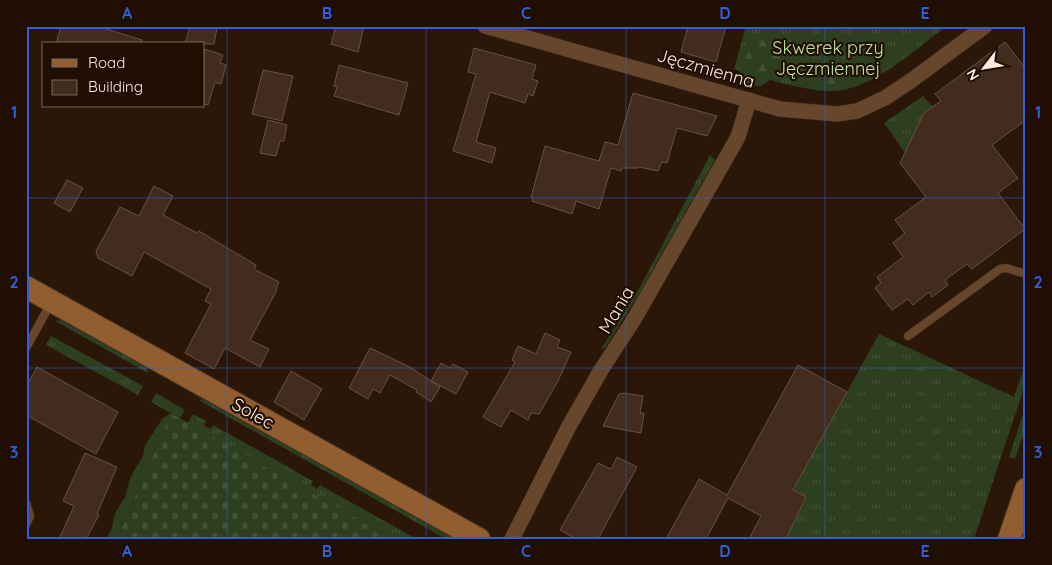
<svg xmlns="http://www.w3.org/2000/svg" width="1052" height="565" font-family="Quicksand,sans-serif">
<defs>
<pattern id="grass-tufts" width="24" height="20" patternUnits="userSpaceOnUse" patternTransform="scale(1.25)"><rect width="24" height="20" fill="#2d3f1e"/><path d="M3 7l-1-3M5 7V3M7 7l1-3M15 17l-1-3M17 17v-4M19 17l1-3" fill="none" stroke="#425234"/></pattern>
<pattern id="forest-firs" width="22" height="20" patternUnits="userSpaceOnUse" patternTransform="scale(1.25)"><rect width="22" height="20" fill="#2d3f1e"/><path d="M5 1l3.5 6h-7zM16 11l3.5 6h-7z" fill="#425234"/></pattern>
<pattern id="cemetery-stones" width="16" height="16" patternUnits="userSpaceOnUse" patternTransform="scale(1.25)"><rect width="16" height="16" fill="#2d3f1e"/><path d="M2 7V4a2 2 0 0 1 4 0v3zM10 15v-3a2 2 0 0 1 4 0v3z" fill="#425234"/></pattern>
</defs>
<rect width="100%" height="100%" fill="#2a1708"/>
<!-- grass -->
<path fill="url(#grass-tufts)" d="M 746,26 L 947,26 C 915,49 882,82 843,90 C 817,96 760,77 734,69 Z
M 923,96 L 933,107 L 924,113 L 905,153 L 884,123 Z
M 710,155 L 715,160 L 640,292 L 605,348 L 601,349 L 640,287 Z
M 63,320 L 147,367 L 148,373 L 55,321 Z
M 879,334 L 1014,397 L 1026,361 L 1026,382 L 974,539 L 786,539 L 805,500 L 793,490 Z
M 51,336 L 143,386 L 138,395 L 46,345 Z
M 156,393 L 185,410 L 180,418 L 151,402 Z
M 202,398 L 456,539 L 446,539 L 200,401 Z
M 193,414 L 206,421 L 204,426 L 211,429 L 213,425 L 313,481 L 311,485 L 317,489 L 320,485 L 417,539 L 392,539 L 188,423 Z
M 1023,414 L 1026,415 L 1026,428 L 1015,459 L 1009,457 Z"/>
<!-- forest -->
<path fill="url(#forest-firs)" d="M 763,30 L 770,38 L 769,44 L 771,49 L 788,39 L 799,43 L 802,50 L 801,58 C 795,61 788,63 783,67 C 767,79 767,93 743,82 C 741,75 736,64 741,57 C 745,53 751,52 755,48 C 760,42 758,35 763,30 Z
M 841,72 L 852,72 L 855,75 L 854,84 C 837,87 824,89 808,83 L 815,75 Z"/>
<!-- cemetery -->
<path fill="url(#cemetery-stones)" d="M 171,413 L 392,539 L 117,539 Z"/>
<!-- garden -->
<path fill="#2d3f1e" d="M 171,413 L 117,539 L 106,539 L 112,528 L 115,513 L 125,497 L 131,476 L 143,456 L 145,445 L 163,418 Z"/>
<!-- building -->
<path fill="#412c1d" stroke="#685141" d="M 61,26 L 97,26 L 142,40 L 141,44 L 56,44 Z
M 190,26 L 209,26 L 217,28 L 214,44 L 185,44 Z
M 336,26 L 364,26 L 358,52 L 331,44 Z
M 688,26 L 726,26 L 716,62 L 681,52 Z
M 1005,42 L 1026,69 L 1026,120 L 992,145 L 1018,178 L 998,193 L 1025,229 L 972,269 L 967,264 L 945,280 L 948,285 L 932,297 L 929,292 L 913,305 L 908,299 L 892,310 L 875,288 L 881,283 L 877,277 L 903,257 L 893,243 L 905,233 L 895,220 L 926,197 L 900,163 L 924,113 L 941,101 L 935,94 Z
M 474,48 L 536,65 L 532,79 L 538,81 L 533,96 L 528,94 L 525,103 L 490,92 L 476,142 L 496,148 L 492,163 L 453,151 L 476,74 L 468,72 Z
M 204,49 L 223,55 L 220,63 L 226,65 L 221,84 L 215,82 L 208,105 L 204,104 Z
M 339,65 L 408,83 L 399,115 L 334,96 L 337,87 L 334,86 Z
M 263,70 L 293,76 L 282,121 L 252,114 Z
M 633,93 L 717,116 L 707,136 L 677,128 L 667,163 L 662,162 L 658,171 L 639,167 L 638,168 L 622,168 L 621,171 L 611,168 L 599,209 L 576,201 L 572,214 L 532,201 L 533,198 L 531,197 L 545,146 L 599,161 L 605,142 L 618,145 Z
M 268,120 L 287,125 L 284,141 L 280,141 L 276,156 L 260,153 Z
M 67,180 L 83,188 L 70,212 L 54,203 Z
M 154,186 L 173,196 L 163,215 L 197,233 L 199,231 L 256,265 L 254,269 L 279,282 L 276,289 L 277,290 L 250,340 L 269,349 L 260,367 L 225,348 L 214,369 L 185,353 L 211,304 L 205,301 L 211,289 L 144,252 L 132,276 L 98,258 L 96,251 L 120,207 L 139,216 Z
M 545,333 L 560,340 L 557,347 L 571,352 L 558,381 L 539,414 L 531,413 L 528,420 L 511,410 L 501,427 L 483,417 L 515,362 L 512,360 L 518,346 L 536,354 Z
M 370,348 L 410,367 L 440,387 L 431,402 L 416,392 L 417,390 L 390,375 L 380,393 L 373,389 L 368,399 L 349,388 Z
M 441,363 L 450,368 L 453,364 L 468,372 L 456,394 L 431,381 Z
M 798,365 L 847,392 L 793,490 L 806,497 L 786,539 L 749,539 L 761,516 L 728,498 L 706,539 L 666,539 L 699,479 L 727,495 Z
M 37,367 L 118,412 L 96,454 L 26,415 L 26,387 Z
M 291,371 L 322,389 L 304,420 L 274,402 Z
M 624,393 L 643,396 L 640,413 L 644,413 L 641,433 L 603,426 L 619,394 Z
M 85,453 L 117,467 L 97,514 L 99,515 L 86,539 L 59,539 L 74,506 L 63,501 Z
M 617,457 L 637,467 L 598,539 L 576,539 L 560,530 L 598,463 L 611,469 Z"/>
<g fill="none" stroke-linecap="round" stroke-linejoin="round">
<defs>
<path id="lane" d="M 908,336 L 1000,269 L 1006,268 L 1026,274
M 26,348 L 51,303
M 26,503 L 30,516 L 26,525"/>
<path id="street" d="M 485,26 L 780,109 L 837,114 L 857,111 L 885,98 L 912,80 L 985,26
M 512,539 L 568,428 L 601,370 L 633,321 L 738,137 L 749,100"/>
<path id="secondary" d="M 26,287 L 479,539
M 1009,539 L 1026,489"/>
</defs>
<!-- lane casing -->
<use href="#lane" stroke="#433122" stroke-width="9"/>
<!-- street casing -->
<use href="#street" stroke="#433122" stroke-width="16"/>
<!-- secondary casing -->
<use href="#secondary" stroke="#433122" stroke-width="24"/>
<!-- lane -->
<use href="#lane" stroke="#67472c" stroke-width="8"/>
<!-- street -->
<use href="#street" stroke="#67472c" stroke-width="15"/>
<!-- secondary -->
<use href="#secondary" stroke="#925e30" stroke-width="22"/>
</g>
<!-- grid -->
<path fill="none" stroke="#335ed9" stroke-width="1" stroke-opacity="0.55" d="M 227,26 L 227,539M 426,26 L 426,539M 626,26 L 626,539M 825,26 L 825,539M 26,198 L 1026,198M 26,368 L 1026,368"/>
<g text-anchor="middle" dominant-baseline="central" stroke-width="4.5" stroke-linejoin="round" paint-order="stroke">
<!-- park labels -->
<g font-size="18" fill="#bce49c" stroke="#200e02">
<text x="828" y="47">Skwerek przy<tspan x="828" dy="21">Jęczmiennej</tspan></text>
</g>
<!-- street labels -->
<g font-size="18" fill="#fbede4" stroke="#200e02">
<text transform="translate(706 68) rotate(16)">Jęczmienna</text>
<text transform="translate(616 310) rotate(-59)">Mania</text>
<text transform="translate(253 413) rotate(29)">Solec</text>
</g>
</g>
<!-- border -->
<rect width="1052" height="565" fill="none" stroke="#200e02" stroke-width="55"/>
<!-- legend -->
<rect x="42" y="42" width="162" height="65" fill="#200e02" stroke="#78675c"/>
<rect x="52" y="59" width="25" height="8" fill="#925e30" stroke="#78675c"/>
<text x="88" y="68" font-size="15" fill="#fbede4">Road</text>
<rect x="52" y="80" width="25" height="15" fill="#412c1d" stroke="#78675c"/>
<text x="88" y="92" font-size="15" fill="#fbede4">Building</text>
<!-- north arrow -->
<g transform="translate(984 68) rotate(239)" stroke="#200e02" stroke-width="4" paint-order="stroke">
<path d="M0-4L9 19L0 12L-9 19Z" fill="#fbede4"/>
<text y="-8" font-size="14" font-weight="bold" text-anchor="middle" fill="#fbede4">N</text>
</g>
<rect x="28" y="28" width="996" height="510" fill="none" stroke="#335ed9" stroke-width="2"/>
<g font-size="16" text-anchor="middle" font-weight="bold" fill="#335ed9">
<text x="127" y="19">A</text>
<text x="327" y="19">B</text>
<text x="526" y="19">C</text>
<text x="725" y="19">D</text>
<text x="925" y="19">E</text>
<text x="14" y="118">1</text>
<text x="1038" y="118">1</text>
<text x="14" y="288">2</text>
<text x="1038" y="288">2</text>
<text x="14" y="458">3</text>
<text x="1038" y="458">3</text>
<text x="127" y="557">A</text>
<text x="327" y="557">B</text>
<text x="526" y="557">C</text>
<text x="725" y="557">D</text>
<text x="925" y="557">E</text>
</g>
</svg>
